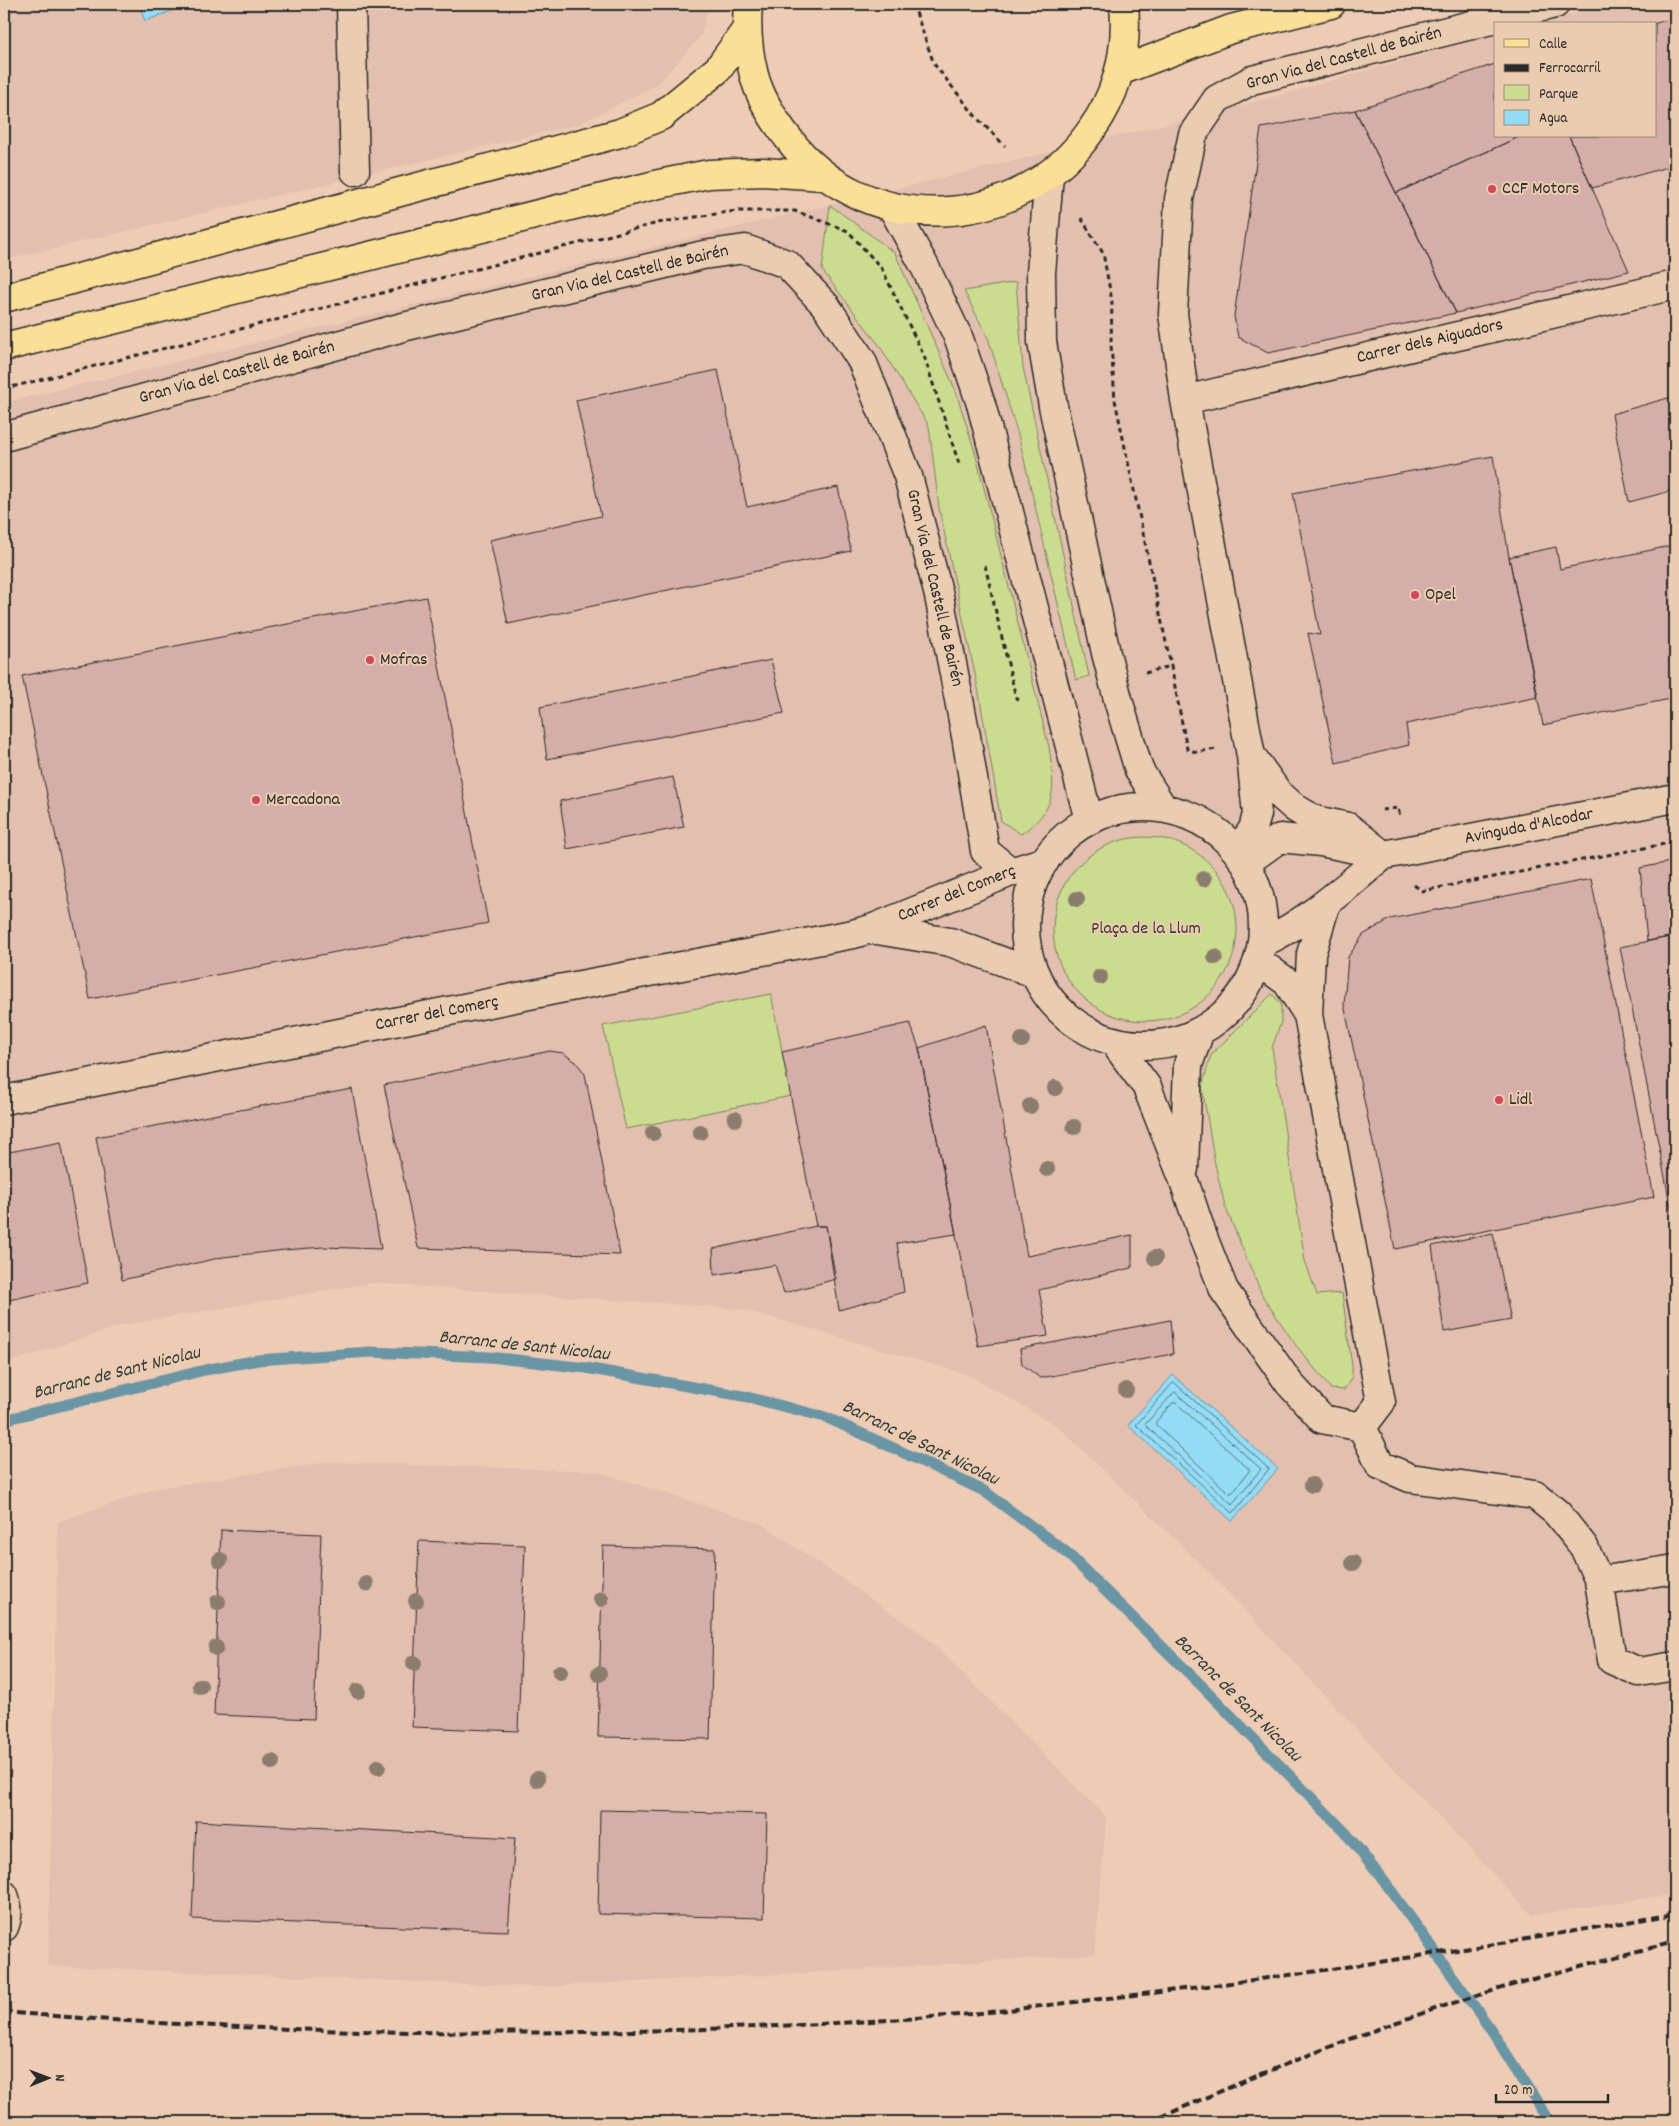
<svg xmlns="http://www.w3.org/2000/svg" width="1679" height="2126" font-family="Dekko,sans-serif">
<rect width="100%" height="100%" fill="#edcbb4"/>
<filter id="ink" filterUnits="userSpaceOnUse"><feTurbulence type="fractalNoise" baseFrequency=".02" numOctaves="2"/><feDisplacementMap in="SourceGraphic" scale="10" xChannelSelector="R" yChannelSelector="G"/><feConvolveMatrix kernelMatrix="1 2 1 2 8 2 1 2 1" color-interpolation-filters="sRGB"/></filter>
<g filter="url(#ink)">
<!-- built -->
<path fill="#e2bfae" d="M 4,4 L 709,4 L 700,37 L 658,84 L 579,124 L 4,260 Z
M 1610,4 L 1675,4 L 1675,1894 L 1532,1915 L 1207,1570 L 1059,1427 L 969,1375 L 742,1309 L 371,1283 L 122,1325 L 4,1364 L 4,403 L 1226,110 L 1495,35 L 1495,136 L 1655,136 L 1655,24 L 1537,24 Z
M 329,1462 L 595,1471 L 762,1524 L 927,1638 L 1106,1817 L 1095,1954 L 842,1971 L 537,1987 L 48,1966 L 58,1522 L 158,1488 Z"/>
<!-- green -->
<path fill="#cbdb8f" stroke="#7b835d" d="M 830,205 L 895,253 L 955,389 L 975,452 L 1049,747 C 1055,789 1058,808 1021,834 L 1001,821 L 978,688 L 939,508 L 929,426 L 879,345 L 822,270 Z
M 1016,282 L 1023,367 L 1089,676 L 1076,680 L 1019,438 L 988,338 L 964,291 Z
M1053 929a92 92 0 1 1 184 0a92 92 0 1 1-184 0Z
M 771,994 L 791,1096 L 626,1129 L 603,1026 Z
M 1272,994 L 1281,1004 L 1281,1022 L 1272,1048 L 1305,1261 L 1317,1295 L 1342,1293 L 1352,1366 L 1352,1377 L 1344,1390 L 1331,1389 L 1295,1344 L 1263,1297 L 1246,1257 L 1225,1206 L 1215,1164 L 1202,1086 L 1211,1055 Z"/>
<!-- water -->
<path fill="#94dcf5" stroke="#6a95a4" d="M 139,4 L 190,4 L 145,21 Z
M 1173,1375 L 1278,1469 L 1232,1521 L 1128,1425 Z"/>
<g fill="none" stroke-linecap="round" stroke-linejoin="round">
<!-- shore -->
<path stroke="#55727c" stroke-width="1" d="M 1175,1383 L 1269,1469 L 1233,1513 L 1136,1425 L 1172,1384 Z
M 1175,1392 L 1261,1469 L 1232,1504 L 1145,1425 Z
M 1173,1403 L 1176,1403 L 1250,1470 L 1232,1493 L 1229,1493 L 1156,1425 L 1156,1422 Z"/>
<!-- stream -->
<path stroke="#6a95a4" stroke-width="11" d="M 4,1420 L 205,1370 L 258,1360 L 370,1352 L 490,1357 L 586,1368 L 743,1396 L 825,1417 L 900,1451 L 984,1491 L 1066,1552 L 1204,1688 L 1345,1832 L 1390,1889 L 1489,2027 L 1550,2122"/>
</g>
<!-- building -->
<path fill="#d5ada9" stroke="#2b2b2b" d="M 1675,18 L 1675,165 L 1592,188 L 1569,136 L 1655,136 L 1655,24 L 1652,24 Z
M 1495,64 L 1495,136 L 1521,136 L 1396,193 L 1355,110 Z
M 1355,110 L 1456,313 L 1268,353 L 1238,337 L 1234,316 L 1261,128 Z
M 1521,136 L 1569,136 L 1629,271 L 1456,313 L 1396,193 Z
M 718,370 L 747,507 L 838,487 L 851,551 L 508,624 L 490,540 L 601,516 L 576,400 Z
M 1675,396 L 1675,490 L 1629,502 L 1612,414 Z
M 1493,456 L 1509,557 L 1538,697 L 1406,724 L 1409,745 L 1336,763 L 1308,633 L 1320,635 L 1293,493 Z
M 1675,545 L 1675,698 L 1543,725 L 1509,557 L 1556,547 L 1560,569 Z
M 426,597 L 488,923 L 90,999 L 22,676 Z
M 771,660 L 784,713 L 547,759 L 540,707 Z
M 673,777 L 684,827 L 567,849 L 560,801 Z
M 1675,861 L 1675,936 L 1647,941 L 1640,868 Z
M 1591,879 L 1654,1197 L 1395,1249 L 1344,1004 L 1348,957 L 1363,935 L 1390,919 Z
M 1675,936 L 1675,1229 L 1620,947 Z
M 910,1023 L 919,1048 L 956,1234 L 897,1243 L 904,1292 L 839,1310 L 826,1226 L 816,1226 L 782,1052 Z
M 986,1025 L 1027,1256 L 1132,1235 L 1132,1268 L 1039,1290 L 1048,1336 L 978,1346 L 919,1048 Z
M 550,1051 L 563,1053 L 576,1062 L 585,1074 L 620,1255 L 418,1248 L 384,1085 Z
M 352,1089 L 381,1249 L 323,1247 L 285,1250 L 223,1257 L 122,1280 L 96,1137 Z
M 61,1142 L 88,1283 L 4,1301 L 4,1153 Z
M 816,1226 L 826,1226 L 836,1279 L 784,1293 L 775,1265 L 714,1275 L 713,1249 Z
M 1493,1233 L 1511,1320 L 1444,1332 L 1432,1246 Z
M 1170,1320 L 1173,1354 L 1040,1378 L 1022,1364 L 1020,1349 Z
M 221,1530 L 321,1534 L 314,1719 L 214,1715 Z
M 419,1541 L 525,1545 L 518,1731 L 412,1727 Z
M 603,1546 L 715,1549 L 710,1739 L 598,1737 Z
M 600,1810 L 767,1814 L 764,1918 L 598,1914 Z
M 196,1821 L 515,1838 L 508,1931 L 192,1919 Z"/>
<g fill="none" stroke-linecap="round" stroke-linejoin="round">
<defs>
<path id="minor" d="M 351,4 L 355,171
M 1049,175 L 1041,273 L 1042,342 L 1053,406 L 1106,653 L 1119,703 L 1139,770 L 1163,808
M 892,207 L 925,267 L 959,339 L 981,404 L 1089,820
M 1185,400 L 1675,285
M 4,437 L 403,327 L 703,255 L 745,249 L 787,264 L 826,306 L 862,361 L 908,476 L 939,596 L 966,736 L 985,851 L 1011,872
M 1253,758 L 1278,793 L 1295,808 L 1315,820 L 1348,827 L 1378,851
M1025 926a119 119 0 1 1 238 0a119 119 0 1 1-238 0Z
M 1237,852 L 1253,829 L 1257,814 L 1251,756 L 1185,400 L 1173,314 L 1179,199 L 1193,134 L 1217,99 L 1252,80 L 1555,4
M 1245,863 L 1280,838 L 1321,842 L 1384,855 L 1675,798
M 871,929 L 950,942 L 1034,973
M 1262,943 C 1308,922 1345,887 1384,855
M 1258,961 L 1287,982 L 1308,1015 L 1381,1402 L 1362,1427
M 1308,1015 L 1311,954 L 1326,904
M 1114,1042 L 1147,1087 L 1183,1178 L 1203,1237 L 1224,1290 L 1289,1383 L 1322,1419 L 1362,1427
M 4,1100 L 559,989 L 853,934 L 871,929 L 1011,872 L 1045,861
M 1184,1169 L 1188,1065 L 1200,1031
M 1362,1427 L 1380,1465 L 1410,1478 L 1535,1495 L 1557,1513 L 1584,1547 L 1599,1581 L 1612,1660 L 1639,1672 L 1675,1666
M 1599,1581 L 1675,1569
M 4,1895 C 8,1906 9,1915 4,1927"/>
<path id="major" d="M 748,4 C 746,28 748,52 754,75 C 760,98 774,120 788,138 C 865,241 1020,234 1092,129 C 1118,92 1128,49 1124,4
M 1120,71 L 1231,29 L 1331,4
M 4,298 L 620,133 L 661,116 L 718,69 L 746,30
M 4,347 L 659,184 L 709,174 L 763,172 L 824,176"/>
</defs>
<!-- minor casing -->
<use href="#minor" stroke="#2b2b2b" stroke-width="31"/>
<!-- major casing -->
<use href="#major" stroke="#2b2b2b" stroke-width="31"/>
<!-- path -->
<path stroke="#2b2b2b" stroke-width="3" stroke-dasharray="5 4" stroke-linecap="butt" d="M 913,4 L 934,64 L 977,118 L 1005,146
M 1081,218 L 1103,253 L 1112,301 L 1111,344 L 1115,400 L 1171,666
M 4,389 L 662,222 L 736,211 L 795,211 L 848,231 L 882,269 L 924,356 L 960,467
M 985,565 L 1016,698 L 1022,702
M 1145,673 L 1171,666 L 1187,749 L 1196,752 L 1216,749
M 1382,810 L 1398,808 L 1400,817
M 1414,885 L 1422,891 L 1675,842"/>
<!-- minor -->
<use href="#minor" stroke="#eaccb0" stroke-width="28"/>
<!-- major -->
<use href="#major" stroke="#fbdf96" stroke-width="28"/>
<!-- rail -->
<path stroke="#2b2b2b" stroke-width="4" stroke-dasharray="8 4" stroke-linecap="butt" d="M 4,2012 C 313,2038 622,2039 931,2017 C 982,2014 1032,2007 1082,2001 C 1281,1979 1478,1948 1675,1914
M 1150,2122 C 1258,2074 1368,2029 1482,1994 C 1545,1975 1610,1958 1675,1942"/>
</g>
<!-- trees -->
<g fill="#8b7d6e">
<circle cx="1204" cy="879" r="8"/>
<circle cx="1077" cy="899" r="8"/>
<circle cx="1215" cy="957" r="8"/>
<circle cx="1100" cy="977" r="8"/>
<circle cx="1022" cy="1040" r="8"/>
<circle cx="1055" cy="1088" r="8"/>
<circle cx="1030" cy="1106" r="8"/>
<circle cx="735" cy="1119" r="8"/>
<circle cx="1074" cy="1127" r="8"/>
<circle cx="700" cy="1132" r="8"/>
<circle cx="653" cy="1133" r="8"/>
<circle cx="1047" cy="1169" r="8"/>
<circle cx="1155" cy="1258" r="8"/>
<circle cx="1126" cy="1390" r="8"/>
<circle cx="1312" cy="1485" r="8"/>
<circle cx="220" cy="1560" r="8"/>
<circle cx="1353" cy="1563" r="8"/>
<circle cx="366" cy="1584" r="8"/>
<circle cx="601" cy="1599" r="8"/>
<circle cx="416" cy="1601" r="8"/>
<circle cx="218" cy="1602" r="8"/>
<circle cx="216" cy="1648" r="8"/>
<circle cx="414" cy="1663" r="8"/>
<circle cx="560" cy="1672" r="8"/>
<circle cx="599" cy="1674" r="8"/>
<circle cx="200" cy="1686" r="8"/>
<circle cx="358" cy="1691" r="8"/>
<circle cx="272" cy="1762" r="8"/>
<circle cx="378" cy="1767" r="8"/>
<circle cx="537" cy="1779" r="8"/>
</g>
</g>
<!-- markers -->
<g fill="#d1495b" stroke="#eaccb0" stroke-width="2">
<circle cx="1492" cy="189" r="5"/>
<circle cx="1415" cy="595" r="5"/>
<circle cx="370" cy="660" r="5"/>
<circle cx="256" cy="800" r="5"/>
<circle cx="1499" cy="1100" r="5"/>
</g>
<g text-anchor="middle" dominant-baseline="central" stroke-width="4" stroke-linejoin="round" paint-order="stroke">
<!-- street labels -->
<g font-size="18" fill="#2b2b2b" stroke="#eaccb0">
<text transform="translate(1344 59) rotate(-15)">Gran Via del Castell de Bairén</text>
<text transform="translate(630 274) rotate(-13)">Gran Via del Castell de Bairén</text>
<text transform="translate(1430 342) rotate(-13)">Carrer dels Aiguadors</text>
<text transform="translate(237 373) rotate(-15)">Gran Via del Castell de Bairén</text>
<text transform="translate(934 588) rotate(77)">Gran Via del Castell de Bairén</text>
<text transform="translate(1529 827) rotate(-11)">Avinguda d'Alcodar</text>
<text transform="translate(957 894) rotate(-22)">Carrer del Comerç</text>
<text transform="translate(437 1014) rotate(-11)">Carrer del Comerç</text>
</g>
<!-- poi labels -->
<g font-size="18" fill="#2b2b2b" stroke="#eaccb0" text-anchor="start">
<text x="1502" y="189">CCF Motors</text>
<text x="1425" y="595">Opel</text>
<text x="380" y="660">Mofras</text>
<text x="266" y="800">Mercadona</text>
<text x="1509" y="1100">Lidl</text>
</g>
<!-- park labels -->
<g font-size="18" fill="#3b3d35" stroke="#eaccb0">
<text x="1146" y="929">Plaça de la Llum</text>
</g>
<!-- water labels -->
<g font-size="19" font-style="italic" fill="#363d3f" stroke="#eaccb0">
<text transform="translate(524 1347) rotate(6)">Barranc de Sant Nicolau</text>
<text transform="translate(117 1374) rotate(-14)">Barranc de Sant Nicolau</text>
<text transform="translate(920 1444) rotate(26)">Barranc de Sant Nicolau</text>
<text transform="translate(1237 1699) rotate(45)">Barranc de Sant Nicolau</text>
</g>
</g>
<!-- margin -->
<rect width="1679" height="2126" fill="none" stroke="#eaccb0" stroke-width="20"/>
<rect x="10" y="10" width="1659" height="2106" fill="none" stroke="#2b2b2b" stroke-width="2" filter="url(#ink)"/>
<!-- legend -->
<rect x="1494" y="22" width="162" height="115" fill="#eaccb0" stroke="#9e8c7b"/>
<rect x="1504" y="39" width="25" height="8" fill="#fbdf96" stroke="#9e8c7b"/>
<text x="1539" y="48" font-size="15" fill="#2b2b2b">Calle</text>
<rect x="1504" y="64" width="25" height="8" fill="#2b2b2b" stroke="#9e8c7b"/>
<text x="1539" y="72" font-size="15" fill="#2b2b2b">Ferrocarril</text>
<rect x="1504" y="85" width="25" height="15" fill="#cbdb8f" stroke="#9e8c7b"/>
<text x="1539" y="98" font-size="15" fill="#2b2b2b">Parque</text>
<rect x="1504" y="110" width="25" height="15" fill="#94dcf5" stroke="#9e8c7b"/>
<text x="1539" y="122" font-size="15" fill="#2b2b2b">Agua</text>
<!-- north arrow -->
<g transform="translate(48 2078) rotate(89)" stroke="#eaccb0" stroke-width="4" paint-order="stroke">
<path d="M0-4L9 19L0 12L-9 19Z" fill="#2b2b2b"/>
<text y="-8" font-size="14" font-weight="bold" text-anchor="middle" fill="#2b2b2b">N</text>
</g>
<!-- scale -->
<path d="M1496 2094v8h112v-8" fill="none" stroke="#2b2b2b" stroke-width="2.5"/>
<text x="1504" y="2094" font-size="15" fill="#2b2b2b" stroke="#eaccb0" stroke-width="4" paint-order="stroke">20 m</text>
</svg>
